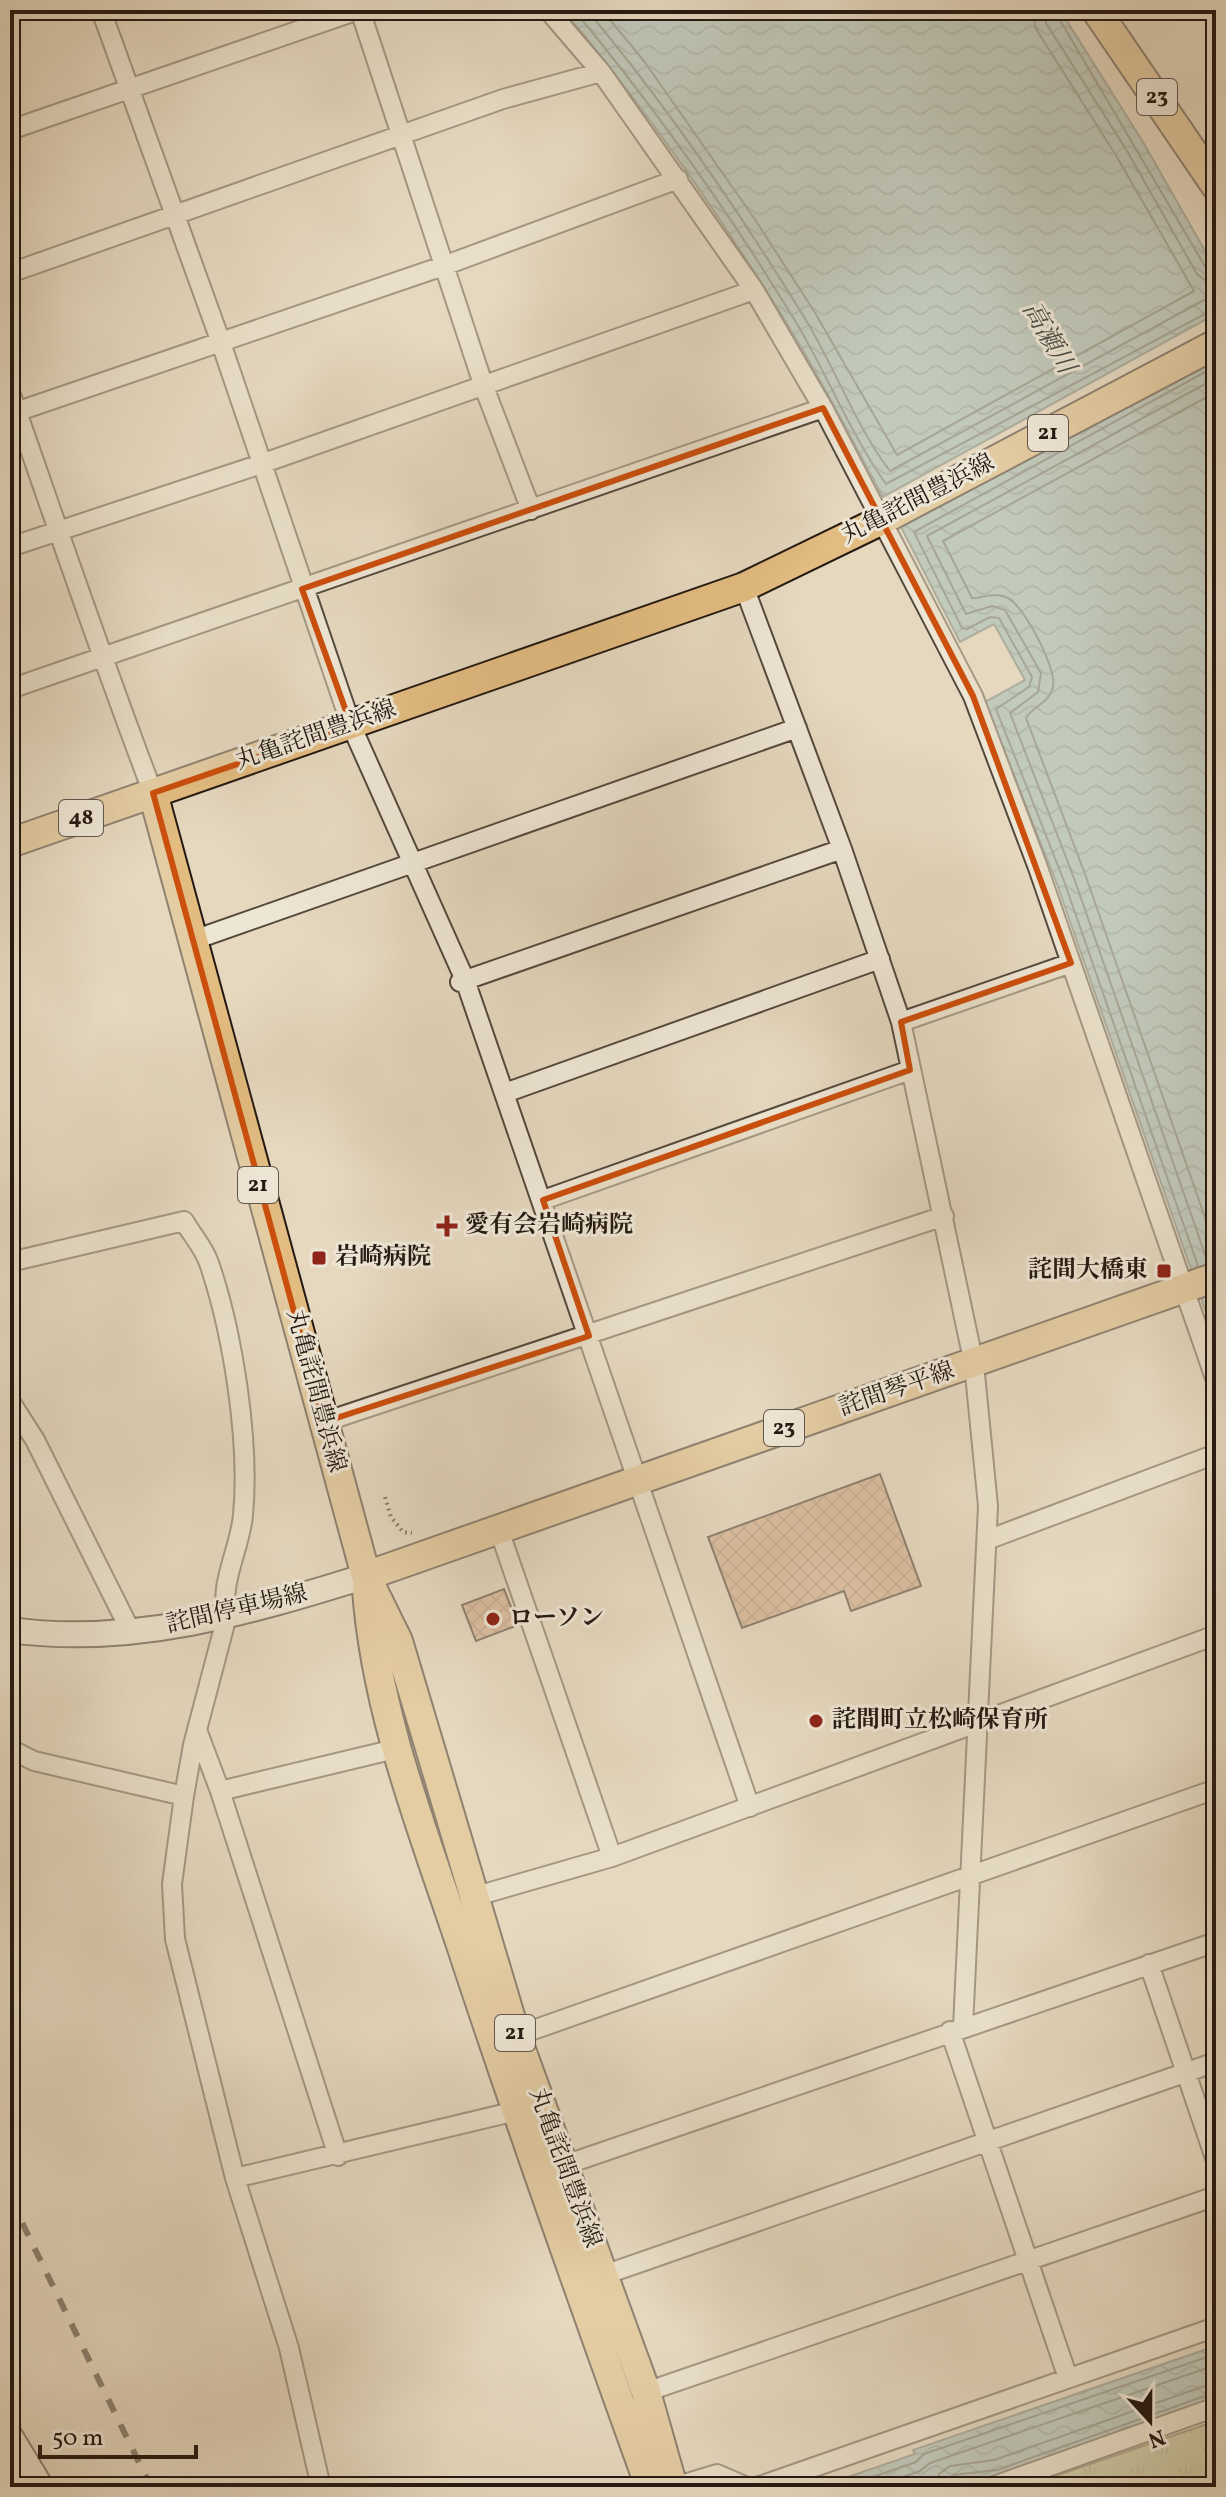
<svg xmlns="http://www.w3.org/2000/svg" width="1226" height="2497" font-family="Vollkorn,'Noto Serif JP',serif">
<defs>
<pattern id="grass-tufts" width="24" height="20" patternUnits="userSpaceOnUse" patternTransform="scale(2)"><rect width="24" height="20" fill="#b7be90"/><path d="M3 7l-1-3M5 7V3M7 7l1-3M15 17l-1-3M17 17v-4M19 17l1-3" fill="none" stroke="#9da37b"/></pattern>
<pattern id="water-waves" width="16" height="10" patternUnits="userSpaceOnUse" patternTransform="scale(2)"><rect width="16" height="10" fill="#97b8b8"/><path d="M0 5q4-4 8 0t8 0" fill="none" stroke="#7b9594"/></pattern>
<pattern id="building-cross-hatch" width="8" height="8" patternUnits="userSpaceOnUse" patternTransform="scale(2)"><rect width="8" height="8" fill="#d2a27f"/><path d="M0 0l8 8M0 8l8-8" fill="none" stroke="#aa8367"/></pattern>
</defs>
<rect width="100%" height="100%" fill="#e5d8bf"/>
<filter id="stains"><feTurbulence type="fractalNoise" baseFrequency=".0025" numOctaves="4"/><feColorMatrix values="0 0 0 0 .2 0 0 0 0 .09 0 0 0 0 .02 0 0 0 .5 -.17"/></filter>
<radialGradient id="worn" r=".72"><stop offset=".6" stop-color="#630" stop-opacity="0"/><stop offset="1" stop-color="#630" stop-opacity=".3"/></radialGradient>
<!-- grass -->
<path fill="url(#grass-tufts)" stroke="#6e6c51" stroke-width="2" d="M 1216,2421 L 1216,2487 L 1023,2487 Z"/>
<!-- water -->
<path fill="url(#water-waves)" stroke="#697876" stroke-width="2" d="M 563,10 L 1060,10 L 1143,142 L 1216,270 L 1216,314 L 883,497 C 852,440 823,382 789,327 C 721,217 646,109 563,10 Z
M 1216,357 L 1216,1341 L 1057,884 L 985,702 L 1025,680 L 994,624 L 960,642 L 901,527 Z
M 1216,2346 L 1216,2399 L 998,2478 L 942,2487 L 819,2487 L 915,2454 L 913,2450 Z"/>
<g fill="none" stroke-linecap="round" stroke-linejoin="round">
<!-- shore -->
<path stroke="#5e6865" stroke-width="2" d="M 574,10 C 655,108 731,215 797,324 C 828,376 851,435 886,484 L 1216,308
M 587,10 C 667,106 739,211 804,317 C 834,365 856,427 890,471 L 1204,300 L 1216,297
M 602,10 L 644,61 L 754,218 L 814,311 L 897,455 L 1194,291 L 1117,157 L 1036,29 L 1032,10
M 1044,10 L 1046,23 L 1127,151 L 1197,274 L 1206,281 L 1216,283
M 1054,10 L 1206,268 L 1216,273
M 1216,392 L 943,541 L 972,598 C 984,598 995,591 1008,598 C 1024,606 1057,669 1053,686 C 1050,704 1032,706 1026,718 L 1085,874 L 1216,1249
M 1208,1263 L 1074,878 L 1010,713 L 1038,692 L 1041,673 L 1005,610 L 992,606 L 966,614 L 927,536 L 1216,378
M 1198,1266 L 1064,881 L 996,709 L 1029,687 L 1032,677 L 999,618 L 990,617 L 967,629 L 962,628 L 914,532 L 1216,366
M 844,2487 L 916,2462 L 924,2454 L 1216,2354
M 874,2487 L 920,2471 L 930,2463 L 1216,2365
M 936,2487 L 939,2474 L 950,2466 L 994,2460 L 1216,2382
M 946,2487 L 953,2475 L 997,2470 L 1216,2392"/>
</g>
<!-- building -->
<path fill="url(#building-cross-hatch)" stroke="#241912" stroke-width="2" d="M 880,1474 L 921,1586 L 851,1611 L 844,1591 L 742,1628 L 708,1537 Z
M 504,1589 L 518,1625 L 476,1641 L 462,1605 Z"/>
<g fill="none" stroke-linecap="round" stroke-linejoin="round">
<defs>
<path id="street" d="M 101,10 L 220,340 L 351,725 L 465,980 L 750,1807
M 360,10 L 484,387 L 531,510
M 548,10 L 601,72 L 754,290 L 823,408 L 973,696 L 1037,865 L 1216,1381
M 10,130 L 358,10
M 10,273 L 503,99 L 601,72
M 10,392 C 57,526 102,660 153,793
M 10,414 L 446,265 L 678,179
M 10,547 L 261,464 L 754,290
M 744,587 L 842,849 L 901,1022 L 974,1364 L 988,1506 L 963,2027
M 10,689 L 823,408
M 191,941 L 797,728
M 460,982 L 842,849
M 901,1022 L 1071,963
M 505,1093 L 880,959
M 543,1200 L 910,1070
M 10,1262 L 184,1221 C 192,1235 204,1248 209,1263 C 233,1333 250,1442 243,1515 C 240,1549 219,1583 227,1616 L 193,1745 L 184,1796 L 172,1884 L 175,1939 L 235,2178 L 289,2348 L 321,2487
M 10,1401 L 35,1440 L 130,1630
M 324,1422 L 944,1216
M 499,1530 L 612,1857
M 987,1540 L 1216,1454
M 197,1730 L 220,1791 L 338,2156
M 10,1749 L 34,1761 L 184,1796
M 220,1791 L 395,1749
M 473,1897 L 612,1857 L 1216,1635
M 1149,1964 L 1216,2161
M 950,2031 L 1068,2378
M 516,2036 L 1216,1789
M 553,2169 L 1216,1942
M 235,2178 L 516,2111
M 601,2276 L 1216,2062
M 646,2392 L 1216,2196
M 674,2487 L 717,2474 L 747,2487
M 757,2487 L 1216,2327
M 991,2487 L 1216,2407"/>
<path id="secondary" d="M 10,1630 C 132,1647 251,1612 366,1576
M 10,2436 L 41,2487"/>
<path id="primary" d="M 1096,10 L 1216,186
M 153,793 L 366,1576 L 398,1641 L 516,2036 L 646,2392 L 673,2487
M 10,843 L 744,587 L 880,521 L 1216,344
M 366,1576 L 1216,1277
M 367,1590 C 376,1713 422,1828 461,1945 C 521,2127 585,2307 650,2487"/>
</defs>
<!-- street casing -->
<use href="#street" stroke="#54493d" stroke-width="22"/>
<!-- secondary casing -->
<use href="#secondary" stroke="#241912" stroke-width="28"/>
<!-- primary casing -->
<use href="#primary" stroke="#241912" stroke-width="32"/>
<!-- path -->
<path stroke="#241912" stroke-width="4" stroke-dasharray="2 4" stroke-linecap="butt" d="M 385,1497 L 391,1517 L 403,1532 L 412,1533"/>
<!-- street -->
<use href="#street" stroke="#eee6d5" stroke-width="18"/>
<!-- secondary -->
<use href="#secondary" stroke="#eee6d5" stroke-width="24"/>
<!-- primary -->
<use href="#primary" stroke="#e2bc80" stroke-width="28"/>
<!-- rail -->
<path stroke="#241912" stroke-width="6" stroke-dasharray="14 14" stroke-linecap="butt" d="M 10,2198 L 151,2487"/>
</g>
<!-- marked area -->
<path d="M0 0H1226V2497H0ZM 823,408 L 973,696 L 1071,963 L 901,1022 L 910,1070 L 543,1200 L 589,1336 L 324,1422 L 153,793 L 351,725 L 302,589 Z" fill="#e5d8bf" fill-opacity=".55" fill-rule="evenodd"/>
<path fill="none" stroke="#cb4f0d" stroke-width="6" stroke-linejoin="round" d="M 823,408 L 973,696 L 1071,963 L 901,1022 L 910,1070 L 543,1200 L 589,1336 L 324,1422 L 153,793 L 351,725 L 302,589 Z"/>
<!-- markers -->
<g fill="#8f2418" stroke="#eee6d5" stroke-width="3">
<path d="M443 1214h8v8h8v8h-8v8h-8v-8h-8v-8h8z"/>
<rect x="311" y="1250" width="16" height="16" rx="4"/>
<rect x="1156" y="1263" width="16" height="16" rx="4"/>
<circle cx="493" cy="1619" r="8"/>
<circle cx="816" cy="1721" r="8"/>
</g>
<g text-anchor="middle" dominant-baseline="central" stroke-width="6" stroke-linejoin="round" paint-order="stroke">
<!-- shield labels -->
<g fill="#eee6d5" stroke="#61564c" stroke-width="2">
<rect x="1137" y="79" width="40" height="36" rx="6"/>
<rect x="1028" y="415" width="40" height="36" rx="6"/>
<rect x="59" y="800" width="44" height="36" rx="6"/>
<rect x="238" y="1167" width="40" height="36" rx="6"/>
<rect x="764" y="1410" width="40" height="36" rx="6"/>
<rect x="495" y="2015" width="40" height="36" rx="6"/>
</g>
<g font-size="22" font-weight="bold" fill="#241912">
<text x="1157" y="97">23</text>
<text x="1048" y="433">21</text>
<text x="81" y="818">48</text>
<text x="258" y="1185">21</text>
<text x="784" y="1428">23</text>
<text x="515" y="2033">21</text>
</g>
<!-- street labels -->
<g font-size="24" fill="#241912" stroke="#eee6d5">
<text transform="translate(918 500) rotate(-27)">丸亀詫間豊浜線</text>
<text transform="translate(316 736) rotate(-19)">丸亀詫間豊浜線</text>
<text transform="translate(897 1390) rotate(-19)">詫間琴平線</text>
<text transform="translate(315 1391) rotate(75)">丸亀詫間豊浜線</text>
<text transform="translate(237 1610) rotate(-13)">詫間停車場線</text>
<text transform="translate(564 2168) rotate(70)">丸亀詫間豊浜線</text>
</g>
<!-- poi labels -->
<g font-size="24" font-weight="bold" fill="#241912" stroke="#eee6d5" text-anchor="start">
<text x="465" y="1226">愛有会岩崎病院</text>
<text x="335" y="1258">岩崎病院</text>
<text x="1148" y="1271" text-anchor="end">詫間大橋東</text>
<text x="509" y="1619">ローソン</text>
<text x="832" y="1721">詫間町立松崎保育所</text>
</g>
<!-- water labels -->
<g font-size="26" font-style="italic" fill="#4c514c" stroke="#eee6d5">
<text transform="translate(1048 338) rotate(60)">高瀬川</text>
</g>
</g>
<!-- margin -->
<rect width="1226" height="2497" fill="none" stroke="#e5d8bf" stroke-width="40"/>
<rect x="12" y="12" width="1202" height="2473" fill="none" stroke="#241912" stroke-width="4"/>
<rect x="20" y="20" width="1186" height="2457" fill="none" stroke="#241912" stroke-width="2"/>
<!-- north arrow -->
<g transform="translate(1150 2421) rotate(159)" stroke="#eee6d5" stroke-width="6" paint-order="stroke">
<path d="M0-6L14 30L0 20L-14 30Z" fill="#241912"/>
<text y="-12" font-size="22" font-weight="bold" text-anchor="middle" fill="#241912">N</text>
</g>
<!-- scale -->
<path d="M40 2445v12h156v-12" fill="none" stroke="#241912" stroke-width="4"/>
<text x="52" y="2445" font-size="24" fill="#241912" stroke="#eee6d5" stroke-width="6" paint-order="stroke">50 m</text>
<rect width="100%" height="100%" filter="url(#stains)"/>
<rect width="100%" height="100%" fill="url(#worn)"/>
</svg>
